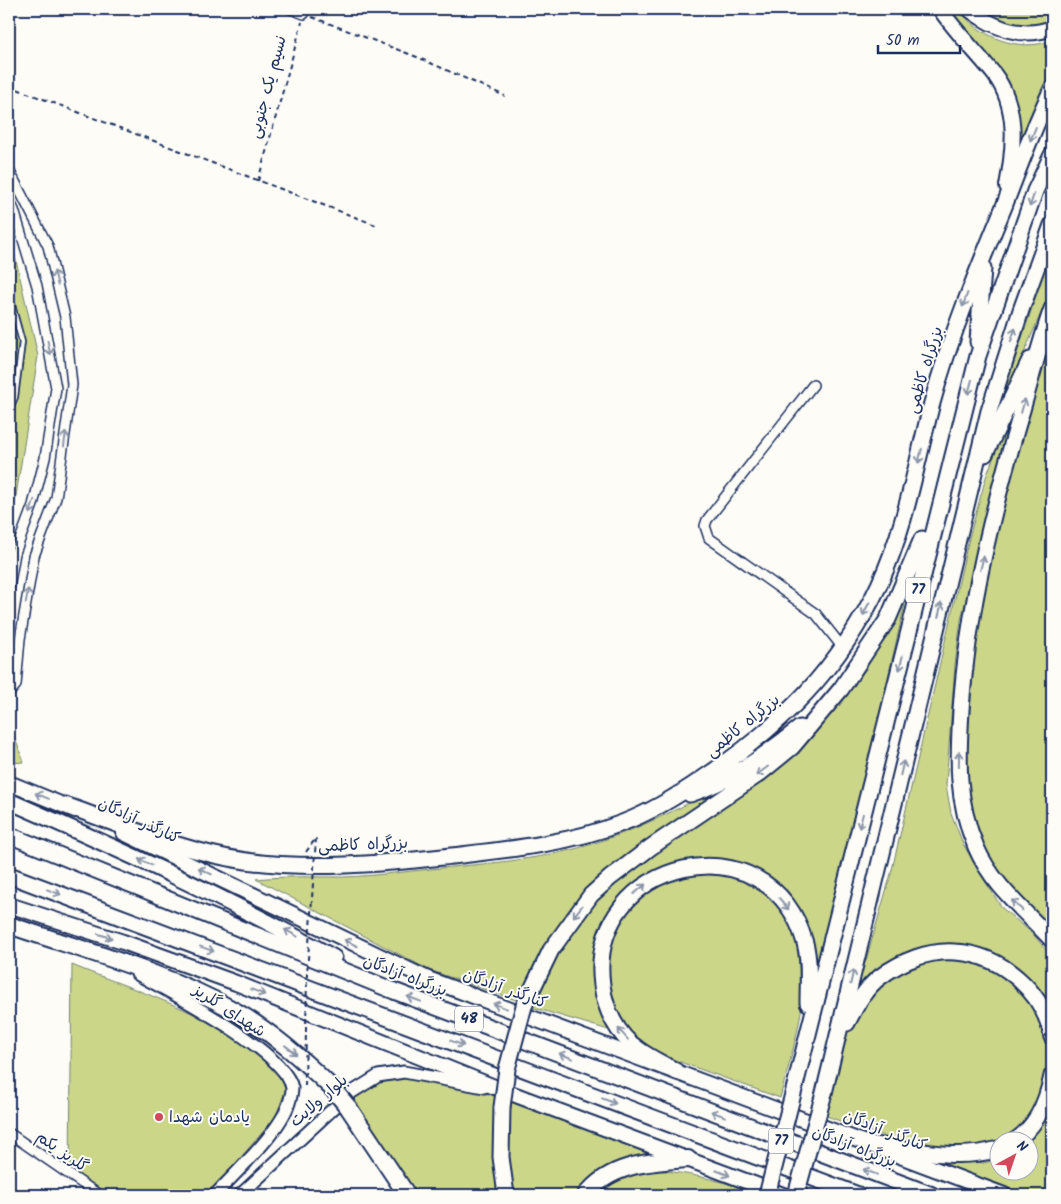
<svg xmlns="http://www.w3.org/2000/svg" width="1061" height="1204" font-family="Kalam,'Playpen Sans Arabic',sans-serif">
<rect width="100%" height="100%" fill="#fdfcf7"/>
<filter id="ink" filterUnits="userSpaceOnUse"><feTurbulence type="fractalNoise" baseFrequency=".02" numOctaves="2"/><feDisplacementMap in="SourceGraphic" scale="10" xChannelSelector="R" yChannelSelector="G"/><feConvolveMatrix kernelMatrix="1 2 1 2 8 2 1 2 1" color-interpolation-filters="sRGB"/></filter>
<g filter="url(#ink)">
<!-- green -->
<path fill="#cbd689" stroke="#738274" d="M 948,9 L 959,9 C 977,36 1020,54 1052,40 L 1052,80 L 1019,150 L 1020,124 L 1006,83 Z
M 980,9 L 1052,9 L 1052,23 C 1022,28 1006,26 980,9 Z
M 9,230 L 38,356 L 9,540 Z
M 1052,247 L 1052,287 L 993,426 Z
M 1052,336 L 1052,932 C 1039,918 1023,905 1010,891 C 979,854 967,809 966,761 L 978,609 L 1017,450 Z
M 1012,409 L 961,620 L 955,665 L 946,785 L 951,813 L 963,844 L 982,876 L 1002,908 L 1032,933 L 1052,957 L 1052,1017 L 1034,982 L 1012,966 L 974,946 L 935,947 L 848,1007 L 866,960 L 891,874 L 969,538 L 986,477 Z
M 910,582 L 863,786 L 814,980 C 813,967 813,951 809,938 C 807,929 787,912 780,904 C 771,894 757,874 747,867 C 737,861 721,860 710,860 C 656,858 608,893 596,947 C 589,977 602,1003 612,1031 L 531,1007 C 552,955 579,913 622,877 L 792,754 L 817,730 L 841,703 L 865,670 L 889,629 Z
M 9,723 L 24,762 L 9,763 Z
M 758,765 L 630,855 L 531,976 L 516,1000 L 429,970 L 256,879 C 285,876 314,877 343,877 C 376,876 409,871 441,868 C 493,863 548,859 598,842 C 653,824 708,794 758,765 Z
M 696,873 C 738,875 770,884 789,925 C 792,931 796,938 799,945 C 814,989 791,1055 780,1098 L 644,1049 L 636,1041 L 615,1013 L 608,990 L 609,944 L 630,905 L 669,879 Z
M 955,959 C 999,968 1039,993 1046,1041 C 1048,1052 1049,1064 1047,1075 C 1045,1082 1041,1089 1039,1096 C 1027,1126 1009,1144 977,1148 C 928,1155 869,1132 824,1115 C 836,1067 846,1007 889,976 C 906,964 935,960 955,959 Z
M 72,965 C 132,990 260,1027 286,1089 L 275,1118 L 208,1195 L 110,1195 L 70,1169 Z
M 401,1076 L 498,1095 L 501,1195 L 414,1195 L 348,1097 L 375,1080 Z
M 508,1096 L 651,1153 C 618,1158 601,1171 578,1195 L 511,1195 L 506,1146 Z
M 1052,1101 L 1052,1195 C 1003,1195 953,1173 908,1154 L 984,1163 L 998,1159 L 998,1172 L 1028,1172 L 1028,1142 L 1025,1141 Z
M 650,1170 C 673,1170 737,1182 754,1195 L 594,1195 L 598,1191 L 628,1174 Z"/>
<!-- building -->
<path fill="#dea3a0" stroke="#9b7270" d="M 9,312 L 14,319 L 9,340 Z"/>
<g fill="none" stroke-linecap="round" stroke-linejoin="round">
<defs>
<path id="service" d="M 9,294 L 22,342 L 15,397 L 9,411"/>
<path id="minor" d="M 291,9 L 304,14
M 9,170 L 48,246 L 65,317 L 72,385 L 56,498 L 34,556 L 20,639 L 16,685 L 9,693
M 9,200 L 14,210 L 37,286 L 56,388 L 45,458 L 33,505 L 15,553 L 9,588
M 813,385 L 707,520 L 705,526 L 709,538 L 816,614 L 843,648
M 9,1133 L 99,1195"/>
<path id="tertiary" d="M 137,974 C 171,993 285,1051 292,1088 C 292,1092 290,1100 289,1103 C 280,1132 236,1172 215,1195
M 240,1195 L 349,1094 L 378,1076 L 404,1072 L 484,1087"/>
<path id="primary" d="M 940,9 C 956,32 976,52 994,74 C 1019,107 1014,149 1007,186
M 969,9 C 993,28 1022,39 1052,28
M 9,783 L 75,810
M 124,833 L 428,979 L 1004,1195
M 9,905 L 123,942 L 236,983 L 497,1088 L 783,1195"/>
<path id="trunk" d="M 1052,309 C 1040,342 1032,376 1022,410 C 993,508 968,607 961,710 C 958,759 956,800 976,847 C 992,885 1024,910 1052,940
M 978,342 L 983,268
M 985,454 L 1030,360
M 690,794 C 731,781 766,754 800,728
M 9,801 C 119,849 229,899 334,958
M 65,805 C 124,826 184,852 246,861 C 311,870 379,864 443,857 C 503,850 565,845 622,823 C 652,812 679,795 705,777 C 780,727 840,668 879,585 C 906,527 916,464 932,403 C 951,334 978,269 1005,204 C 1020,165 1034,126 1052,89
M 9,835 L 394,991 L 932,1195
M 9,875 L 858,1195
M 524,1006 L 551,950 L 591,895 L 610,878 L 651,847 L 759,774 L 792,747 L 841,689 L 888,619 L 922,539
M 847,1023 C 856,1006 865,988 880,977 C 901,961 929,950 955,952 C 1001,954 1044,992 1052,1037
M 677,1072 C 664,1064 650,1058 638,1049 C 617,1035 605,1009 602,985 C 585,858 770,816 805,943 C 810,962 808,982 808,1003
M 795,1086 L 978,356 L 1035,191 L 1052,155
M 824,1093 L 989,411 L 1021,310 L 1052,225
M 502,1107 L 501,1157 L 506,1195
M 1013,1142 C 1036,1128 1047,1101 1052,1076
M 873,1145 C 912,1150 960,1161 998,1149"/>
<path id="motorway" d="M 9,925 C 85,951 165,972 235,1011 C 272,1032 303,1060 333,1089
M 348,1107 L 407,1195
M 586,1195 C 611,1163 651,1162 688,1159"/>
</defs>
<!-- service casing -->
<use href="#service" stroke="#1b2f5e" stroke-width="8"/>
<!-- minor casing -->
<use href="#minor" stroke="#1b2f5e" stroke-width="12"/>
<!-- tertiary casing -->
<use href="#tertiary" stroke="#1b2f5e" stroke-width="15"/>
<!-- primary casing -->
<use href="#primary" stroke="#1b2f5e" stroke-width="18"/>
<!-- trunk casing -->
<use href="#trunk" stroke="#1b2f5e" stroke-width="19"/>
<!-- motorway casing -->
<use href="#motorway" stroke="#1b2f5e" stroke-width="20"/>
<!-- path -->
<path stroke="#1b2f5e" stroke-width="2" stroke-dasharray="5 4" stroke-linecap="butt" d="M 312,17 L 417,57 L 505,96
M 9,86 L 376,225
M 258,181 L 302,22
M 306,852 L 316,838"/>
<!-- service -->
<use href="#service" stroke="#fdfcf7" stroke-width="4.5"/>
<!-- minor -->
<use href="#minor" stroke="#fdfcf7" stroke-width="9"/>
<!-- tertiary -->
<use href="#tertiary" stroke="#fdfcf7" stroke-width="11"/>
<!-- primary -->
<use href="#primary" stroke="#fdfcf7" stroke-width="14"/>
<!-- trunk -->
<use href="#trunk" stroke="#fdfcf7" stroke-width="15"/>
<!-- motorway -->
<use href="#motorway" stroke="#fdfcf7" stroke-width="16"/>
<defs>
<path id="trunk-bridge" d="M 502,1107 L 507,1069 L 524,1006
M 767,1195 L 795,1086
M 796,1195 L 824,1093"/>
<path id="motorway-bridge" d="M 333,1089 L 348,1107"/>
</defs>
<!-- trunk-bridge casing -->
<use href="#trunk-bridge" stroke="#1b2f5e" stroke-width="19" stroke-linecap="butt"/>
<!-- motorway-bridge casing -->
<use href="#motorway-bridge" stroke="#1b2f5e" stroke-width="20" stroke-linecap="butt"/>
<!-- path-bridge -->
<path stroke="#1b2f5e" stroke-width="2" stroke-dasharray="5 4" stroke-linecap="butt" d="M 305,1086 L 307,974 L 316,838"/>
<!-- trunk-bridge -->
<use href="#trunk-bridge" stroke="#fdfcf7" stroke-width="15"/>
<!-- motorway-bridge -->
<use href="#motorway-bridge" stroke="#fdfcf7" stroke-width="16"/>
</g>
<!-- one-way arrows -->
<defs><path id="oneway-shaft" d="M-6 0H5M1.5-3L5.5 0L1.5 3" fill="none" stroke-width="1.6" stroke-linecap="round" stroke-linejoin="round" transform="scale(1.25)"/></defs>
<g stroke="#8c96aa">
<use href="#oneway-shaft" transform="translate(1033 134) rotate(112)"/>
<use href="#oneway-shaft" transform="translate(1032 200) rotate(109)"/>
<use href="#oneway-shaft" transform="translate(56 278) rotate(-103)"/>
<use href="#oneway-shaft" transform="translate(965 300) rotate(109)"/>
<use href="#oneway-shaft" transform="translate(1013 335) rotate(-71)"/>
<use href="#oneway-shaft" transform="translate(49 348) rotate(79)"/>
<use href="#oneway-shaft" transform="translate(970 387) rotate(105)"/>
<use href="#oneway-shaft" transform="translate(1023 406) rotate(-74)"/>
<use href="#oneway-shaft" transform="translate(65 439) rotate(-82)"/>
<use href="#oneway-shaft" transform="translate(920 456) rotate(104)"/>
<use href="#oneway-shaft" transform="translate(32 507) rotate(108)"/>
<use href="#oneway-shaft" transform="translate(982 563) rotate(-77)"/>
<use href="#oneway-shaft" transform="translate(27 596) rotate(-80)"/>
<use href="#oneway-shaft" transform="translate(866 609) rotate(117)"/>
<use href="#oneway-shaft" transform="translate(940 610) rotate(-77)"/>
<use href="#oneway-shaft" transform="translate(901 663) rotate(103)"/>
<use href="#oneway-shaft" transform="translate(959 759) rotate(-89)"/>
<use href="#oneway-shaft" transform="translate(902 768) rotate(-77)"/>
<use href="#oneway-shaft" transform="translate(762 771) rotate(143)"/>
<use href="#oneway-shaft" transform="translate(42 796) rotate(-158)"/>
<use href="#oneway-shaft" transform="translate(861 821) rotate(105)"/>
<use href="#oneway-shaft" transform="translate(145 862) rotate(-154)"/>
<use href="#oneway-shaft" transform="translate(205 871) rotate(-154)"/>
<use href="#oneway-shaft" transform="translate(640 889) rotate(-40)"/>
<use href="#oneway-shaft" transform="translate(54 892) rotate(20)"/>
<use href="#oneway-shaft" transform="translate(784 904) rotate(51)"/>
<use href="#oneway-shaft" transform="translate(1017 905) rotate(-136)"/>
<use href="#oneway-shaft" transform="translate(578 911) rotate(128)"/>
<use href="#oneway-shaft" transform="translate(291 933) rotate(-151)"/>
<use href="#oneway-shaft" transform="translate(105 936) rotate(18)"/>
<use href="#oneway-shaft" transform="translate(351 943) rotate(-154)"/>
<use href="#oneway-shaft" transform="translate(207 949) rotate(20)"/>
<use href="#oneway-shaft" transform="translate(852 977) rotate(-77)"/>
<use href="#oneway-shaft" transform="translate(258 992) rotate(22)"/>
<use href="#oneway-shaft" transform="translate(414 999) rotate(-159)"/>
<use href="#oneway-shaft" transform="translate(500 1006) rotate(-160)"/>
<use href="#oneway-shaft" transform="translate(623 1034) rotate(-131)"/>
<use href="#oneway-shaft" transform="translate(457 1043) rotate(21)"/>
<use href="#oneway-shaft" transform="translate(291 1050) rotate(38)"/>
<use href="#oneway-shaft" transform="translate(566 1056) rotate(-159)"/>
<use href="#oneway-shaft" transform="translate(609 1101) rotate(21)"/>
<use href="#oneway-shaft" transform="translate(718 1114) rotate(-159)"/>
<use href="#oneway-shaft" transform="translate(870 1172) rotate(-159)"/>
<use href="#oneway-shaft" transform="translate(723 1173) rotate(21)"/>
</g>
</g>
<!-- markers -->
<circle fill="#d1495b" stroke="#fdfcf7" stroke-width="2" cx="159" cy="1117" r="5"/>
<g text-anchor="middle" dominant-baseline="central" stroke-width="4" stroke-linejoin="round" paint-order="stroke">
<!-- shield labels -->
<g fill="#fdfcf7" stroke="#5f6c8c" stroke-width="1">
<rect x="905.5" y="577.5" width="25" height="25" rx="4"/>
<rect x="455" y="1006.5" width="28" height="25" rx="4"/>
<rect x="768.5" y="1128.5" width="25" height="25" rx="4"/>
</g>
<g font-size="15" font-weight="bold" fill="#1b2f5e">
<text x="918" y="590">77</text>
<text x="469" y="1019">48</text>
<text x="781" y="1141">77</text>
</g>
<!-- street labels -->
<g font-size="16" fill="#1b2f5e" stroke="#fdfcf7">
<text transform="translate(268 87) rotate(-75)">نسیم یک جنوبی</text>
<text transform="translate(925 370) rotate(-73)">بزرگراه کاظمی</text>
<text transform="translate(743 726) rotate(-39)">بزرگراه کاظمی</text>
<text transform="translate(139 821) rotate(25)">کنارگذر آزادگان</text>
<text transform="translate(363 845) rotate(-2)">بزرگراه کاظمی</text>
<text transform="translate(405 976) rotate(21)">بزرگراه آزادگان</text>
<text transform="translate(505 989) rotate(20)">کنارگذر آزادگان</text>
<text transform="translate(229 1011) rotate(33)">شهدای گلریز</text>
<text transform="translate(319 1101) rotate(-41)">بلوار ولایت</text>
<text transform="translate(885 1131) rotate(21)">کنارگذر آزادگان</text>
<text transform="translate(854 1147) rotate(21)">بزرگراه آزادگان</text>
<text transform="translate(62 1152) rotate(35)">گلریز یکم</text>
</g>
<!-- poi labels -->
<g font-size="16" fill="#1b2f5e" stroke="#fdfcf7" text-anchor="start">
<text x="169" y="1117">یادمان شهدا</text>
</g>
</g>
<!-- margin -->
<rect width="1061" height="1204" fill="none" stroke="#fdfcf7" stroke-width="30"/>
<rect x="15" y="15" width="1031" height="1174" fill="none" stroke="#1b2f5e" stroke-width="2" filter="url(#ink)"/>
<!-- north arrow -->
<g transform="translate(1014 1156) rotate(40)"><circle r="24" fill="#fdfcf7" stroke="#a3aaba"/>
<path d="M0-4L9 19L0 12L-9 19Z" fill="#d1495b"/>
<text y="-8" font-size="14" font-weight="bold" text-anchor="middle" fill="#1b2f5e">N</text>
</g>
<!-- scale -->
<path d="M878 45v8h82v-8" fill="none" stroke="#1b2f5e" stroke-width="2.5"/>
<text x="886" y="45" font-size="15" fill="#1b2f5e" stroke="#fdfcf7" stroke-width="4" paint-order="stroke">50 m</text>
</svg>
